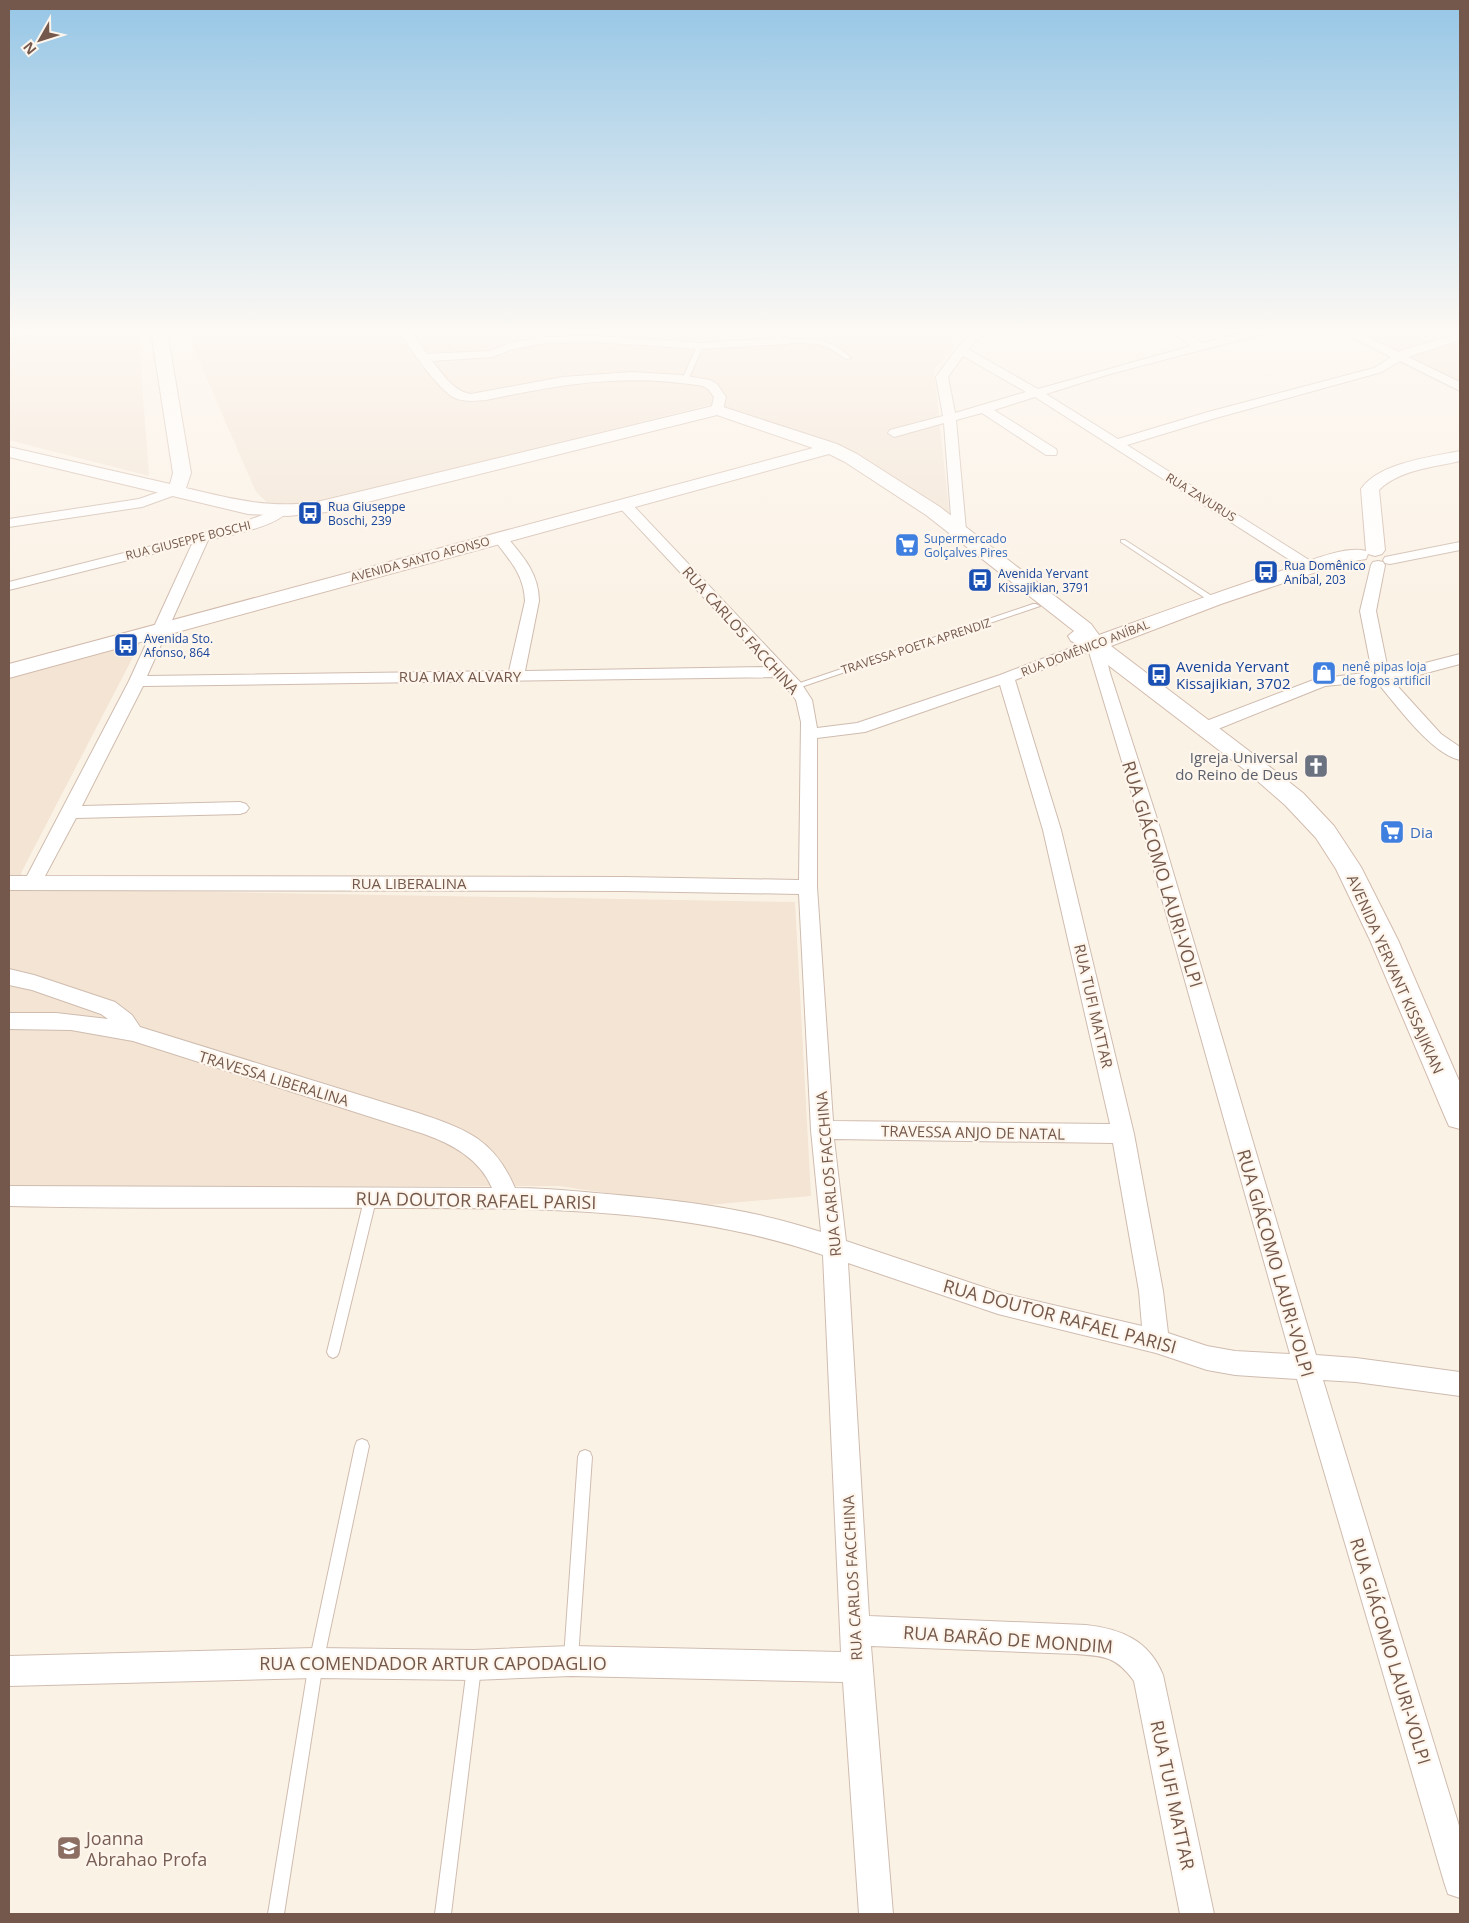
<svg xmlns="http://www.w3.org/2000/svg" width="1469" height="1923" font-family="'Open Sans',sans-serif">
<rect width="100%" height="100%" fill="#fbf2e6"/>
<!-- residential -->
<path fill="#f3e4d4" d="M 9,331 L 138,331 L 149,476 L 9,440 Z
M 186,331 L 967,331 L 934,370 L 950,519 L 836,444 L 710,405 L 277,512 L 256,492 Z
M 1345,331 L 1460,331 L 1460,388 Z
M 149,626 L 21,873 L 32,889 L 795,902 L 811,1196 L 696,1206 L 559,1186 L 9,1187 L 9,663 Z"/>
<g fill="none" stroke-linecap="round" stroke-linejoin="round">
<defs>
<path id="lane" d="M 782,331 L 788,331 L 776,343 L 772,343 L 772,341 Z
M 788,339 C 812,338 833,340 851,358 L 846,359 C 819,339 816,345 786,342 L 786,340 Z
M 700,344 L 703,346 L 688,380 L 683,381 L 682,380 L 697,346 Z
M 1121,540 L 1125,540 L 1218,600 L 1214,602 L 1211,602 L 1121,542 Z
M 1033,604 L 1036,604 L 1040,606 L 798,688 L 795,688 L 791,686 Z
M 371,1191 L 375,1192 L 377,1196 L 339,1352 L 337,1356 L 333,1358 L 329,1356 L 327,1352 L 365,1196 L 367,1192 Z
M 362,1439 L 367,1441 L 369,1446 L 323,1663 L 284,1914 L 268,1914 L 309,1663 L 355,1446 L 357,1441 Z
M 585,1450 L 590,1452 L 592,1457 L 578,1658 L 576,1663 L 571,1665 L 566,1663 L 564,1658 L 578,1457 L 580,1452 Z
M 474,1661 L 479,1663 L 481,1668 L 451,1914 L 435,1914 L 467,1668 L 469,1663 Z"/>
<path id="street" d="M 16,331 L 34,331 L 32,333 L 9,339 L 9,333 Z
M 399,331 L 410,331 L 427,354 L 490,351 L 510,343 L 547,337 L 596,336 L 700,343 L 788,338 L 794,341 L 788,344 L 700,349 L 596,342 L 547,343 L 513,349 L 492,357 L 432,361 C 442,373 454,392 471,394 L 563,377 L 632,372 L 680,375 L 710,380 L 717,384 L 726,397 L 723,410 L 717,414 L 711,410 L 714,397 L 709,390 L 703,386 C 624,373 563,384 486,400 C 476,401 464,402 455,398 C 439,391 409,347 399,331 Z
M 975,331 L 987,331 L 968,349 L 1038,389 L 1191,346 L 1170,331 L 1182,331 L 1202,343 L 1250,331 L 1267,331 L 1266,333 L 1110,374 L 1046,394 L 1118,439 L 1208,412 L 1374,368 L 1391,357 L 1344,333 L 1343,331 L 1356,331 L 1399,352 L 1405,349 L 1460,334 L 1460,340 L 1408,357 L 1460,382 L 1460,391 L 1400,361 L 1382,372 L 1216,418 L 1127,445 L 1317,565 L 1319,568 L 1317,571 L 1307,571 L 1035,397 L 994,410 L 1056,449 L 1057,452 L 1056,455 L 1046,455 L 982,413 L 956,420 L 966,530 C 960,538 956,546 946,543 L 944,540 L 952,530 L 944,423 L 894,437 L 888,433 L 890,430 L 943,416 L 936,377 L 957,348 ZM 963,356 L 1026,392 L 955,413 L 948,377 Z
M 173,487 L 178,488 L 180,491 L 178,494 L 142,507 L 9,527 L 9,519 L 139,499 Z
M 624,500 L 629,501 L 801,683 L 812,700 L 817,728 L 857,723 L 1000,675 L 1089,641 L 1101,641 L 1103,644 L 1110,673 L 1160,828 L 1316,1355 L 1356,1358 L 1460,1372 L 1460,1396 L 1356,1382 L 1323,1380 L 1460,1829 L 1460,1898 L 1448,1894 L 1444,1882 L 1297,1379 L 1235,1375 L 1207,1370 L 1156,1353 L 998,1314 L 848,1263 L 869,1616 L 1086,1625 C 1121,1629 1149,1640 1163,1675 L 1214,1914 L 1180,1914 L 1134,1681 C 1116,1656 1104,1656 1075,1654 L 871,1646 L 893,1914 L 859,1914 L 843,1682 L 571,1676 L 474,1680 L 316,1678 L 9,1686 L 9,1656 L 316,1648 L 474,1650 L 571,1646 L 841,1652 L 823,1255 C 690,1209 547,1208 408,1208 C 275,1207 142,1209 9,1206 L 9,1186 L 492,1188 C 480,1159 452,1144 424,1134 L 133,1041 L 71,1030 L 9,1029 L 9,1013 L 56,1013 L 108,1019 L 101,1014 L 32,990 L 9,985 L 9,969 L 34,975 L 115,1002 L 132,1015 L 140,1027 L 418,1113 C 466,1129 494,1139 515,1188 C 550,1188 584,1192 618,1195 C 687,1201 755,1210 821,1232 L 811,1130 L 799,894 L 624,891 L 9,890 L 9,876 L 27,876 L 129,681 L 192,544 L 9,590 L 9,582 L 239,524 L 280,508 L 285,509 L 287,512 C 275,527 227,536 208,540 L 147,676 L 509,671 L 525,601 C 524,573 508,559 493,538 L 495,535 L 505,535 C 522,555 539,573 539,601 L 525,671 L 769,667 L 619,507 L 617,504 ZM 1089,652 L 1142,828 L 1290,1354 L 1235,1351 L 1207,1346 L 1168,1333 L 1163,1291 L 1134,1134 L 1061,830 L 1015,680 ZM 778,677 L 796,700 L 801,722 L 799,880 L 624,877 L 45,876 L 76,818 L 240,814 L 246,812 L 249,808 L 246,804 L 240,802 L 82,806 L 143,686 ZM 1000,685 L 1043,830 L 1110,1124 L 833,1121 L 817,887 L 817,738 L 865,732 ZM 834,1139 L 1113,1143 L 1139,1291 L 1142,1326 L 998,1292 L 846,1241 Z
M 1460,542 L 1460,550 L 1390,564 L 1385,563 L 1383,560 L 1385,557 Z
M 1378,561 L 1383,562 L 1385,565 L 1376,611 L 1388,670 L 1410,667 L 1460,654 L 1460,664 L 1411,677 L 1391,679 L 1441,734 L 1460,747 L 1460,760 C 1431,754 1395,703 1376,681 L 1325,686 L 1213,731 L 1207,732 L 1201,731 L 1199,727 L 1201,723 L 1316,679 L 1372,672 L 1360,611 L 1371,565 L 1373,562 Z"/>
<path id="secondary" d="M 151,331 L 167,331 L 191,473 L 186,488 C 232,499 270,509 317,502 L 717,405 L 837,444 L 857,454 L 940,507 L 1091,624 L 1099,635 C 1160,613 1220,591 1281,571 C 1303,564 1343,545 1366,551 L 1361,489 C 1379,463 1430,457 1460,451 L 1460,461 C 1435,467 1398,470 1379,490 L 1385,550 L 1382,554 L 1375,556 L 1368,554 L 1366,559 L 1343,563 L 1221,604 L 1111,646 L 1261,760 L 1303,793 L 1334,826 L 1361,867 L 1398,940 L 1460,1083 L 1460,1129 L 1449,1126 L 1445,1117 L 1370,940 L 1336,869 L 1316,838 L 1285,805 L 1245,770 L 1087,649 L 1071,641 L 1068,636 L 1074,631 L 926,515 L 845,462 L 829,454 L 9,678 L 9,664 L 813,448 L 717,415 L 327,512 L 288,516 L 248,514 L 9,457 L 9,447 L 170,484 L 173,473 Z"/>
</defs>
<!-- lane casing -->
<use href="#lane" stroke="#cfbcaf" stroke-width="2"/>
<!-- street casing -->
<use href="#street" stroke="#cfbcaf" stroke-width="2"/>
<!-- secondary casing -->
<use href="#secondary" stroke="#d2bbad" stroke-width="2"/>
<!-- lane -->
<use href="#lane" fill="#fff" fill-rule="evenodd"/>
<!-- street -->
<use href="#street" fill="#fff" fill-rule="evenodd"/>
<!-- secondary -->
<use href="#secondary" fill="#fff" fill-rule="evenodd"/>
</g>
<!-- sky -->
<linearGradient id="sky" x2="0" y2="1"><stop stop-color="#96c6e6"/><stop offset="0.55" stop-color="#fdf9f4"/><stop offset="1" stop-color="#fdf9f4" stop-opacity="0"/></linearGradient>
<rect width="1469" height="600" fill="url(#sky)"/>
<!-- icons -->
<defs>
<symbol id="bus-square" viewBox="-11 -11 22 22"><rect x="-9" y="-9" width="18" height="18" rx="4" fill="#1a4fb4" stroke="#fef6ec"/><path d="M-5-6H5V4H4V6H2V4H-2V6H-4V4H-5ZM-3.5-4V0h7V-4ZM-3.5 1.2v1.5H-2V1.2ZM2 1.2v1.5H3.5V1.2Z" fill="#fff"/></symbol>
<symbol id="supermarket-square" viewBox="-11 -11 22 22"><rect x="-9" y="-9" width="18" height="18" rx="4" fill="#3f7fe0" stroke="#fef6ec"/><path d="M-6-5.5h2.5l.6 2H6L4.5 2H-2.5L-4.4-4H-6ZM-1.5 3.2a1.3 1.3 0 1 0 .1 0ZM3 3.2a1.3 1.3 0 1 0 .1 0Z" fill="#fff"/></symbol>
<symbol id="shop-square" viewBox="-11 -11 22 22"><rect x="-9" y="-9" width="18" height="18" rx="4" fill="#3f7fe0" stroke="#fef6ec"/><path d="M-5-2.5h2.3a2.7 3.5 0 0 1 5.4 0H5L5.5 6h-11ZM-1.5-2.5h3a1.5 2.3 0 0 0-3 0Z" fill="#fff"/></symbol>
<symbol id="church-square" viewBox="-11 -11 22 22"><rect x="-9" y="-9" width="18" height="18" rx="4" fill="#6b7280" stroke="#fef6ec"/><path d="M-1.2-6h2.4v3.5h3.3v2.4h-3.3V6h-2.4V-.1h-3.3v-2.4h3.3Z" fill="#fff"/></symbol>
<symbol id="school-square" viewBox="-11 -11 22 22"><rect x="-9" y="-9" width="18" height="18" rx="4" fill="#8d6e63" stroke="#fef6ec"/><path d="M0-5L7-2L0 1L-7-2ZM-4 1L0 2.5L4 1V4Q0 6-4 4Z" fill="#fff"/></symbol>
</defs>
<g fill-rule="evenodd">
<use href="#bus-square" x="296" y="499" width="28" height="28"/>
<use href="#supermarket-square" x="893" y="531" width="28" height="28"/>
<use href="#bus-square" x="1252" y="558" width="28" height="28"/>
<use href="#bus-square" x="966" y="566" width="28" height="28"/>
<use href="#bus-square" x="112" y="631" width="28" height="28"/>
<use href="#shop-square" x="1310" y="659" width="28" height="28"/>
<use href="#bus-square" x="1145" y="661" width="28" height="28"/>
<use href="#church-square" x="1302" y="752" width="28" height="28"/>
<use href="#supermarket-square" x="1378" y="818" width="28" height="28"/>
<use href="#school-square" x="55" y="1834" width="28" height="28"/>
</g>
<g text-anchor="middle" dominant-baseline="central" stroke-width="4.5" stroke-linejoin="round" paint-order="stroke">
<!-- far-street labels -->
<g font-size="12" fill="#74584b" stroke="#fef6ec">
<text transform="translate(1201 497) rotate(32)">RUA ZAVURUS</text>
<text transform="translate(188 540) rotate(-14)">RUA GIUSEPPE BOSCHI</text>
<text transform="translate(420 559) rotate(-15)">AVENIDA SANTO AFONSO</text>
<text transform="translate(916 646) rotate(-18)">TRAVESSA POETA APRENDIZ</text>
<text transform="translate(1085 648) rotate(-21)">RUA DOMÊNICO ANÍBAL</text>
</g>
<!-- far-transit labels -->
<g font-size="12" fill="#164399" stroke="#fef6ec" text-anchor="start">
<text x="328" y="506">Rua Giuseppe<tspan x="328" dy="14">Boschi, 239</tspan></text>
<text x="1284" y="565">Rua Domênico<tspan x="1284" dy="14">Aníbal, 203</tspan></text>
<text x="998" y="573">Avenida Yervant<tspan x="998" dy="14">Kissajikian, 3791</tspan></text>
<text x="144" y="638">Avenida Sto.<tspan x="144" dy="14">Afonso, 864</tspan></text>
</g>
<!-- far-shop labels -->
<g font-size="12" fill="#366cbe" stroke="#fef6ec" text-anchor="start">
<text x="924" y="538">Supermercado<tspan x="924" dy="14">Golçalves Pires</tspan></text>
<text x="1342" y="666">nenê pipas loja<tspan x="1342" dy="14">de fogos artificil</tspan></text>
</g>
<!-- street labels -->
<g font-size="15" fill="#74584b" stroke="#fef6ec">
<text transform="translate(741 630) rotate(48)">RUA CARLOS FACCHINA</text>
<text x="460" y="676">RUA MAX ALVARY</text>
<text x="409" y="883">RUA LIBERALINA</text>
<text transform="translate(1396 974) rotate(66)">AVENIDA YERVANT KISSAJIKIAN</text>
<text transform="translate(1094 1006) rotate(77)">RUA TUFI MATTAR</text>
<text transform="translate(274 1078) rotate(17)">TRAVESSA LIBERALINA</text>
<text transform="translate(973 1132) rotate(1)">TRAVESSA ANJO DE NATAL</text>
<text transform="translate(828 1174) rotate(-95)">RUA CARLOS FACCHINA</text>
<text transform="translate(852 1578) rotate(-93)">RUA CARLOS FACCHINA</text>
</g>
<!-- transit labels -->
<g font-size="15" fill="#164399" stroke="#fef6ec" text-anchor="start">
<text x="1176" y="666">Avenida Yervant<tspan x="1176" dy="17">Kissajikian, 3702</tspan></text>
</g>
<!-- worship labels -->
<g font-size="15" fill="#5b616d" stroke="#fef6ec" text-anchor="end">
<text x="1298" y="757">Igreja Universal<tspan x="1298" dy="17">do Reino de Deus</tspan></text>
</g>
<!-- shop labels -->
<g font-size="15" fill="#366cbe" stroke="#fef6ec" text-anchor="start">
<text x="1410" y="832">Dia</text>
</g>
<!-- near-street labels -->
<g font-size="18" fill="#74584b" stroke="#fef6ec">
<text transform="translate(1163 874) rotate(73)">RUA GIÁCOMO LAURI-VOLPI</text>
<text transform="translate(476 1200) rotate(1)">RUA DOUTOR RAFAEL PARISI</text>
<text transform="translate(1276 1263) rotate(74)">RUA GIÁCOMO LAURI-VOLPI</text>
<text transform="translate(1060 1316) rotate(15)">RUA DOUTOR RAFAEL PARISI</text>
<text transform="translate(1008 1639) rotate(4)">RUA BARÃO DE MONDIM</text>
<text transform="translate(1391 1651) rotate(73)">RUA GIÁCOMO LAURI-VOLPI</text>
<text x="433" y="1663">RUA COMENDADOR ARTUR CAPODAGLIO</text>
<text transform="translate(1173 1795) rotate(78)">RUA TUFI MATTAR</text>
</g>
<!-- near-education labels -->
<g font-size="18" fill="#785e54" stroke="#fef6ec" text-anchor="start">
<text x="86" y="1838">Joanna<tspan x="86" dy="21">Abrahao Profa</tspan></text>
</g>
</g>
<!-- border -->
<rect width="1469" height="1923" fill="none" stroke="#74584b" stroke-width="20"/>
<!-- north arrow -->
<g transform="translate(40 40) rotate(231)" stroke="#fef6ec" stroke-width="4" paint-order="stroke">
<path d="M0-4L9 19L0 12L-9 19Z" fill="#74584b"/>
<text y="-8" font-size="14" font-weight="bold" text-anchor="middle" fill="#74584b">N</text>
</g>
</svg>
